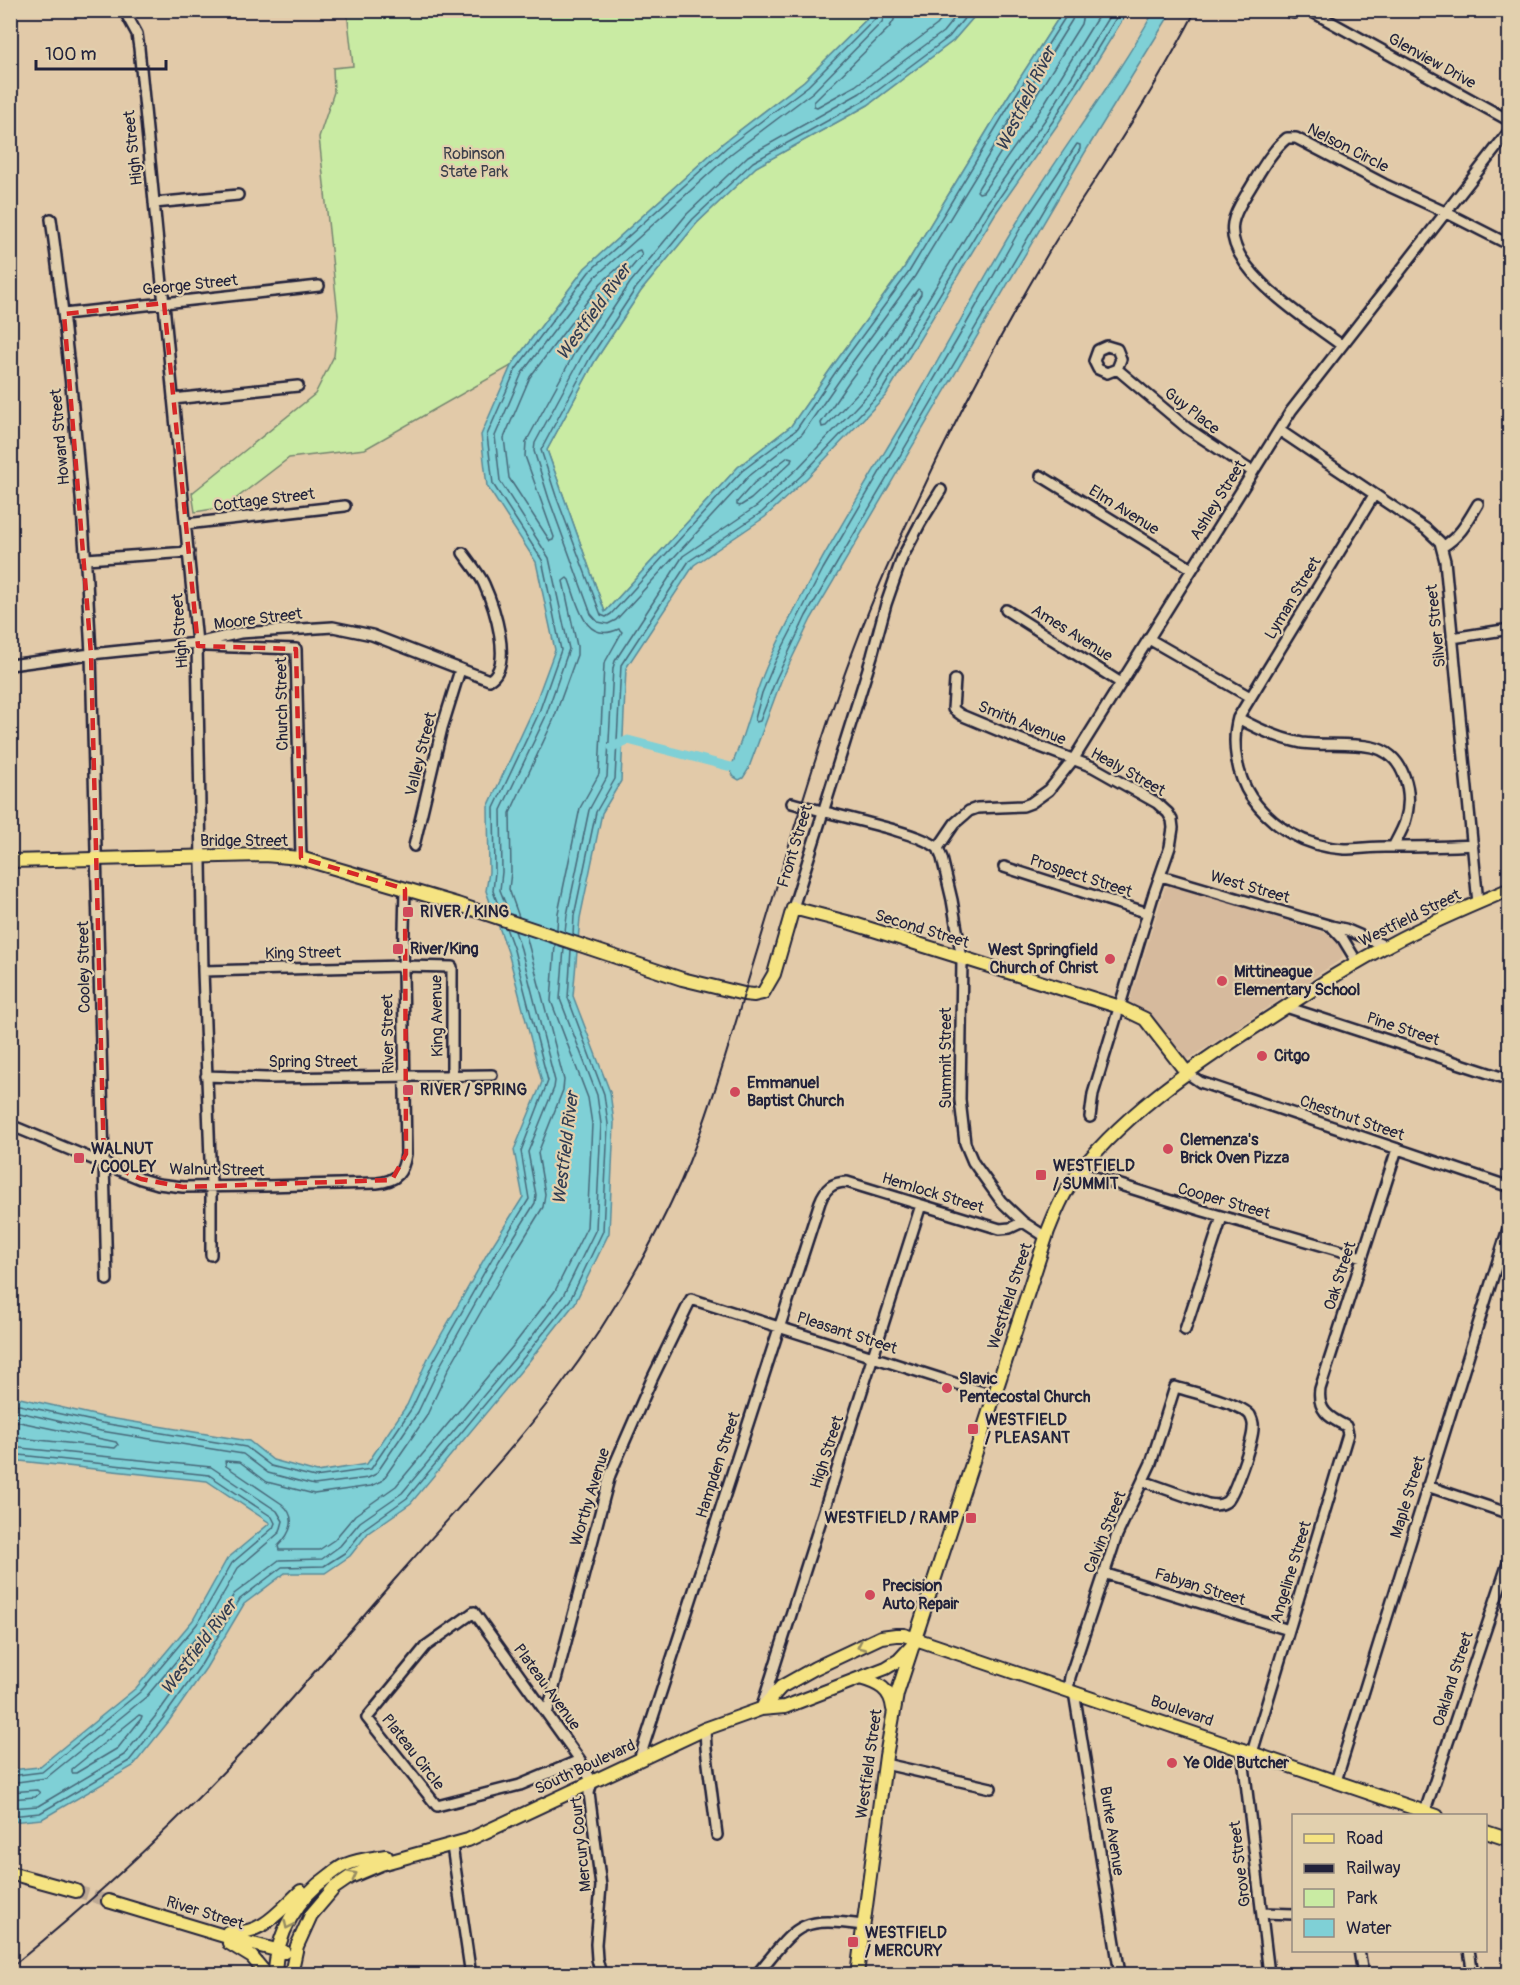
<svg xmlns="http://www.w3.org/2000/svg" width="1520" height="1985" font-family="Pangolin,sans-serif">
<rect width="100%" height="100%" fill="#e2caa9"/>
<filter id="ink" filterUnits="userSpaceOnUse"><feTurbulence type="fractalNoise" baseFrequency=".0167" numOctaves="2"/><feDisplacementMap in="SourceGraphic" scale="12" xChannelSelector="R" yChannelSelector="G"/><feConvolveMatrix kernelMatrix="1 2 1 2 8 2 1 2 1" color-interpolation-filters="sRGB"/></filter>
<g filter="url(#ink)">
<!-- built -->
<path fill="#d6ba9d" d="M 1172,885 L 1336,936 L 1341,941 L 1343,958 L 1189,1059 L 1179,1057 L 1148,1012 L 1129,1003 L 1165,887 Z"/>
<!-- green -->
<path fill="#c9eba3" stroke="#76866f" stroke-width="1.5" d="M 347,11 L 875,11 L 804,81 L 723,143 L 585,268 L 511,366 L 365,449 L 289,458 L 225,507 L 195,512 L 192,493 L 315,394 L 334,356 L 338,315 L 319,137 L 334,92 L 333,68 L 353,66 Z
M 979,11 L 1063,11 L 1007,98 L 904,268 L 832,367 L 791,426 L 738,467 L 605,612 L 547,450 L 595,361 L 641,291 L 697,223 L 756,167 L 868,105 L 953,41 Z"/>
<!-- water -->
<path fill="#7fd0d6" stroke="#5a8a98" stroke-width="1.5" d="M 875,11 L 979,11 L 953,41 L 868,105 L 756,167 L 697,223 L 641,291 L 595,361 L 547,450 L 605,612 L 738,467 L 791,426 L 832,367 L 904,268 L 1007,98 L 1063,11 L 1128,11 L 1058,124 L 995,214 L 886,395 L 807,478 L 765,517 L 694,565 L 626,668 L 621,781 L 602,813 L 580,918 L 573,996 L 610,1092 L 614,1123 L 609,1233 L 575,1303 L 530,1360 L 411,1503 L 368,1533 L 350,1556 L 325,1573 L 285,1573 L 244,1604 L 206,1668 L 169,1721 L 133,1766 L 42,1819 L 11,1822 L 11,1770 L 39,1767 L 136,1688 L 193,1620 L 227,1559 L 270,1523 L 207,1481 L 11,1460 L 11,1396 L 103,1417 L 249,1441 L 273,1460 L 317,1472 L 367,1464 L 407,1405 L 428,1358 L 487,1254 L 523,1197 L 514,1150 L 542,1082 L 508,952 L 486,891 L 489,872 L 488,807 L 532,712 L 555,650 L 536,562 L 487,486 L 481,435 L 511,366 L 585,268 L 723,143 L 804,81 Z
M 1154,11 L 1172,11 L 1087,149 L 811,619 L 781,681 L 748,770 L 743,778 L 739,780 L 734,777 L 730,770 C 746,733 753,694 770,659 C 810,574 860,494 908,413 C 944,350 979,286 1016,224 C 1060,151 1113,85 1154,11 Z"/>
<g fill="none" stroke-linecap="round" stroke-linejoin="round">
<!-- shore -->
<path stroke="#476879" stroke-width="1.5" d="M 895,10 L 894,20 L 889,28 L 814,102 L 814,106 L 817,107 L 855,86 L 937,25 L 949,10
M 961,10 L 943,32 L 860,93 L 748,156 L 687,214 L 630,283 L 583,354 L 535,443 L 534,451 L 549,499 L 591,614 L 598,622 L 608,624 L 616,620 L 748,477 L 802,434 L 843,375 L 915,276 L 1019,105 L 1072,20 L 1075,10
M 971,10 L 949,37 L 865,100 L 753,162 L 693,219 L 636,288 L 590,358 L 541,450 L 556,496 L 601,615 L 606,617 L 611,614 L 742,471 L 796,430 L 837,370 L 909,272 L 1012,101 L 1066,16 L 1067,10
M 1084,10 L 1081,24 L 979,187 L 977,191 L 979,193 L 983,192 L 1039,112 L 1102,10
M 1077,144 L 1080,145 L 1080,149 L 806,616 L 776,679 L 760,721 L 756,722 L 755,719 L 762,693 L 775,662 L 823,569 L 957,340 L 1020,229 Z
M 640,250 L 642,255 L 622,279 L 576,350 L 526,442 L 525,456 L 554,537 L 553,540 L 550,541 L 509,478 L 504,438 L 530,377 L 601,283 L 637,251 Z
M 918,289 L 921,291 L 921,294 L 868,382 L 826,426 L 822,427 L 821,423 L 850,380 Z
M 788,457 L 792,458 L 791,462 L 751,499 L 740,506 L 737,505 L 737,502 L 754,483 Z
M 500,910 L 493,891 L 495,872 L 494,808 L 538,715 L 561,650 L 542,560 L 493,484 L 487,435 L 516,369 L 589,272 L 727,147 L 808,86 L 877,17 L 879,10
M 509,913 L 500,890 L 502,872 L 501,810 L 545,718 L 569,649 L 549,558 L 500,481 L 495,436 L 522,373 L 595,277 L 732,153 L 813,92 L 882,22 L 886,10
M 519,917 L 509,889 L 511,872 L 510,813 L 553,721 L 577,655 L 577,646 L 563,581 L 567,578 L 569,580 C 578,604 584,645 619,629 L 622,632 L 604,664 L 599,774 L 580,808 L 558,913 L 557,929
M 565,932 L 567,915 L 589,810 L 607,777 L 613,668 L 615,661 L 683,556 L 757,506 L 798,468 L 875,387 L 984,207 L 1047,117 L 1113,10
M 526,935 L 564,1080 L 563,1090 L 538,1153 L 545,1194 L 543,1207 L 507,1266 L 449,1368 L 426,1417 L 382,1481 L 371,1486 L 314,1494 L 267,1482 L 240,1462 L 225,1461 L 226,1466 L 282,1504 C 298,1518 291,1533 278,1546 L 279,1550 L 319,1550 L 334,1540 L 355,1515 L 396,1486 L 513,1346 L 555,1291 L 587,1227 L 592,1124 L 588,1098 L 551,1001 L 555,945
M 573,935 L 574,916 L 596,812 L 615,779 L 621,665 L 689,561 L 762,512 L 803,474 L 881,392 L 990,211 L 1053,121 L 1121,10
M 10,1403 L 102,1423 L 246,1447 L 271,1466 L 315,1477 L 371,1469 L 412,1408 L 434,1361 L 493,1257 L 529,1199 L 521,1151 L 548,1081 L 514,950 L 506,928
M 10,1410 L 101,1431 L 243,1454 L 268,1473 L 314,1485 L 368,1478 L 376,1474 L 418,1412 L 441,1364 L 499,1261 L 535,1203 L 536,1195 L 528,1152 L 554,1088 L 555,1081 L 521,949 L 515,931
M 10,1420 L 116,1442 L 118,1445 L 115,1448 L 10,1437
M 10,1447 L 211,1467 L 277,1511 L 283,1521 L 280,1532 L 238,1568 L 203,1629 L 146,1697 L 46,1778 L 10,1783
M 10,1454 L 209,1475 L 272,1517 L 275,1523 L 273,1528 L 232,1563 L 197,1624 L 140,1692 L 42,1772 L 10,1776
M 139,1715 L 142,1716 L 141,1719 L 118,1748 L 76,1773 L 72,1773 L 72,1769 Z
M 10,1792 L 37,1790 L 40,1793 L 35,1797 L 10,1799
M 10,1808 L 38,1806 L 124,1755 L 158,1713 L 195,1661 L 234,1594 L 279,1560 L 322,1559 L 340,1546 L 360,1522 L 402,1493 L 520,1352 L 563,1296 L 596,1229 L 601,1124 L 597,1095 L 560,999 L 564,948
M 10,1816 L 40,1813 L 129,1761 L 164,1717 L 201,1665 L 240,1599 L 282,1567 L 324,1566 L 346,1552 L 365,1528 L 407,1498 L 525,1356 L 570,1300 L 603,1231 L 608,1124 L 604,1094 L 568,998 L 571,950"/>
<!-- canal -->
<path stroke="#7fd0d6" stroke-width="9" d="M 612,747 L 628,740 L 731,767 L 740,766"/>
<!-- major-tunnel -->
<path stroke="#bca893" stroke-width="12" stroke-dasharray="12 6" stroke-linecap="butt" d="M 76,1891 L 108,1901"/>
<defs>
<path id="minor" d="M 124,10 L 137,34 L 139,48 L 197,643 L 203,971 L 211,1186 L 211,1255
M 1285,10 L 1293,13 L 1300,10
M 1309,10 L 1510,121
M 154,203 L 238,195
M 51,219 C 71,363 84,508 91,654 L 107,1280
M 64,314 L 319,286
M 1341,345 C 1308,320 1225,270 1233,223 C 1235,211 1243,200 1249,190 C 1260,172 1271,151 1287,138 L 1296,138 L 1384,184 L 1445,212 L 1510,245
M 1117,369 L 1107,373 L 1098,369 L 1094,361 L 1098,350 L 1107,346 L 1117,349 L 1121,359 L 1117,369 L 1187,428 L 1253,472
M 173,399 L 298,386
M 1279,430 L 1426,529 L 1440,542 L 1445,561 L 1478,903
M 1041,476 L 1192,569
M 186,524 L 345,506
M 1442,547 C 1460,537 1468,521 1478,504
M 86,559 L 189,552
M 1006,610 L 1121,683
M 1452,638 L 1510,629
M 1149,639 L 1250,697
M 200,644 L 206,646 L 296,649 L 301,858
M 10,665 L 91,654 L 197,643 L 240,633 L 333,627 L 372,635 L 489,680 C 515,666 493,604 484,584 C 479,573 470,563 463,553
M 955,680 L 953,709 L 961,715 L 1009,735 L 1093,767 L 1157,803 L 1168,813 L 1172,820 L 1173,828 L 1170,847 L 1154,893 L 1093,1094 L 1090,1117
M 1238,718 L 1374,495
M 792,803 C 825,812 858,820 891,829 C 907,834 924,838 938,848
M 414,846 L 442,728 L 460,670
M 1393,847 C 1397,839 1402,831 1405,822 C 1414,793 1405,754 1372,747 C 1348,742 1325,746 1302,743 C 1279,739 1258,729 1238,718 C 1231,743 1237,776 1251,797 C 1273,828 1306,847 1344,849 C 1358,849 1371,847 1385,847 C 1415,847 1443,847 1473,845
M 938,848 L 955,823 L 969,811 L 977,808 L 1023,806 L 1031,803 L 1049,790 L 1073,760 L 1291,411 L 1510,130
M 938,848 L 942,858 L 952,900 L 962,959 L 960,1100 L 965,1143 L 973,1162 L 1001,1201 L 1023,1222 L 1046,1237
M 1004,867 L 1148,913
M 1161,876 L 1331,926 L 1345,929 L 1385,946
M 793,908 L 872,656 L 886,604 L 902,558 L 921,522 L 941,490
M 1331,926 L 1343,939 L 1357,962
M 203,971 L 403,966 L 452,967 L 452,1076
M 1286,1007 L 1510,1080
M 1187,1073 L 1200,1082 L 1510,1187
M 206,1076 L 266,1078 L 492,1075
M 10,1125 L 141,1179 L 158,1184 L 183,1187 L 265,1186 L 377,1183 C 397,1181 403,1173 406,1154 L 403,970 L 405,889
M 1079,1172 L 1200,1210 L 1362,1257
M 1185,1330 L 1222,1217
M 1427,1486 L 1510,1514
M 1103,1573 L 1289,1630
M 1068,1690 L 1070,1677 L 1117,1535 L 1151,1463 L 1175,1387 C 1192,1392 1240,1403 1250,1415 C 1252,1419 1254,1423 1253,1428 C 1253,1440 1234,1496 1226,1502 C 1220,1506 1214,1505 1208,1504 L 1143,1481
M 1074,1692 L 1120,1974
M 762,1706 L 921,1205
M 547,1714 L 610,1475 L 652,1379 L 691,1299 L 995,1396
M 705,1729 L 706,1748 L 717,1835
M 1242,1749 L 1269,1974
M 1252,1753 L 1348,1434 L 1346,1426 C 1329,1418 1317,1410 1320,1389 L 1397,1149
M 580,1760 L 520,1785 L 437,1806 L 367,1718 L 426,1646 L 474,1612 L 580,1760 L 592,1782 L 589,1793 L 601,1886 L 596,1944 L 597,1959 L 601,1974
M 639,1760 L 820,1202 C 825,1189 832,1182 847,1182 L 1000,1229 L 1010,1228 L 1023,1222
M 885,1764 L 991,1788
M 1336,1781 L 1510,1222
M 1425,1811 L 1510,1557
M 452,1846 L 470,1969
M 1262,1913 L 1294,1914
M 1359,1950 L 1363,1974
M 1469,1950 L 1473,1974
M 757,1974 C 797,1926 797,1916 863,1925"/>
<path id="major" d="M 10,861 L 265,855 L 300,858 L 457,904 L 682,979 L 744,994 L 754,995 L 763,993 L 774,974 L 793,908 L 851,923 L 1120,1007 L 1145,1019 L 1187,1073
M 860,1678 C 878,1683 891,1689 893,1709
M 761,1709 L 781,1687 L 815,1668 L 881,1637 L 896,1635 L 904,1635 L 1437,1816
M 1486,1832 L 1510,1840
M 10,1873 L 76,1891
M 108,1901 L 241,1941 L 284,1952
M 228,1932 C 262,1936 278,1912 301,1891
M 229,1943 L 252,1957 L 266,1974
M 275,1974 C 276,1934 297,1898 330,1875 C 334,1872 340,1867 345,1865 C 358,1859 373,1858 386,1856
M 291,1974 L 297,1946 L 311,1915 L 334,1888 L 350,1877 L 381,1864 L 468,1840 L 705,1729 L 761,1709 L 785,1707 L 886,1668 L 899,1660 L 911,1647
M 857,1974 L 886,1756 L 897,1694 L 1048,1231 C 1055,1214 1061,1197 1072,1182 C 1115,1120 1195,1065 1258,1025 C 1303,996 1347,966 1394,942 C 1431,922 1471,906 1510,889"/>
</defs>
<!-- minor casing -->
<use href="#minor" stroke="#22223b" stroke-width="14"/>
<!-- major casing -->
<use href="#major" stroke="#22223b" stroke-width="16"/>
<!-- minor -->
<use href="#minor" stroke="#e2d0ae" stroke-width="9"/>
<!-- major -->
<use href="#major" stroke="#f5e382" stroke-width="12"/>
<!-- rail -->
<path stroke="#22223b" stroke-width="2" d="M 10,1968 C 104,1892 192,1808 273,1719 C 315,1672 355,1625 396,1578 C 450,1516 507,1457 556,1392 C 606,1327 647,1256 681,1181 C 710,1114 730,1041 751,971 C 792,837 829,700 885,572 C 934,460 988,355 1050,250 C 1068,220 1088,191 1107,161 C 1139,112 1169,62 1196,10"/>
</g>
<!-- one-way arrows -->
<defs><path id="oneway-chevron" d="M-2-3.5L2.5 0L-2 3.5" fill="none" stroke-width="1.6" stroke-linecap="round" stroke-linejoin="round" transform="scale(1.5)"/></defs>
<g stroke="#968c62">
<use href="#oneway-chevron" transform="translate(861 1646) rotate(155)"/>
<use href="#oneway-chevron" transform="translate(353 1875) rotate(-27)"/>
<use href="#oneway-chevron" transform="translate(288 1925) rotate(116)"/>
</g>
</g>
<!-- marked area -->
<path fill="none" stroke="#d62828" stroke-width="4.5" stroke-dasharray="12 8" stroke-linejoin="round" d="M 164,303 L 198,646 L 296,649 L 301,858 L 405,889 L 406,1154 L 392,1180 L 183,1187 L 141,1179 L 104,1163 L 91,654 L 64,314 Z"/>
<!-- markers -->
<g fill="#d1495b" stroke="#e2d0ae" stroke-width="2">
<rect x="402" y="906" width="12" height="12" rx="3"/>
<rect x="392" y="943" width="12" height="12" rx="3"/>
<circle cx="1110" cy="959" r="6"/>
<circle cx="1222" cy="981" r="6"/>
<circle cx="1262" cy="1056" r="6"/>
<rect x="402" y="1084" width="12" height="12" rx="3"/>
<circle cx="735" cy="1092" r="6"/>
<circle cx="1168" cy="1149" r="6"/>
<rect x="73" y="1152" width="12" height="12" rx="3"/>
<rect x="1035" y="1169" width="12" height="12" rx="3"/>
<circle cx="947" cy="1388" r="6"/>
<rect x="967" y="1423" width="12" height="12" rx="3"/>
<rect x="965" y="1512" width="12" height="12" rx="3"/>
<circle cx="870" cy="1595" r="6"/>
<circle cx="1172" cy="1763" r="6"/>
<rect x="847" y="1936" width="12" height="12" rx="3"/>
</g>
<g text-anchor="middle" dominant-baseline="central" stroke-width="4.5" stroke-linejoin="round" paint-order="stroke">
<!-- street labels -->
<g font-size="16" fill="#22223b" stroke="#e2d0ae">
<text transform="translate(1432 61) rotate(29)">Glenview Drive</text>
<text transform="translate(133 148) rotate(-96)">High Street</text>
<text transform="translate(1348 148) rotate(27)">Nelson Circle</text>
<text transform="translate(190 285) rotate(-6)">George Street</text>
<text transform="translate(1192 411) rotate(38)">Guy Place</text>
<text transform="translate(60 437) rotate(-95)">Howard Street</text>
<text transform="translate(264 500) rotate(-7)">Cottage Street</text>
<text transform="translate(1218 500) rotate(-58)">Ashley Street</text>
<text transform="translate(1124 510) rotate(32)">Elm Avenue</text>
<text transform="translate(1293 598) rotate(-59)">Lyman Street</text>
<text transform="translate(258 619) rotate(-7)">Moore Street</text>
<text transform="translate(1436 626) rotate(-96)">Silver Street</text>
<text transform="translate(180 631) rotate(-94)">High Street</text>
<text transform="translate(1072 633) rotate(32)">Ames Avenue</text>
<text transform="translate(282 704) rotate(-91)">Church Street</text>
<text transform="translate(1022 723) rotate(22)">Smith Avenue</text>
<text transform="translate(421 754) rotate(-76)">Valley Street</text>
<text transform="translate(1128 772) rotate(29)">Healy Street</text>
<text x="244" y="841">Bridge Street</text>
<text transform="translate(795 846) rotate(-73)">Front Street</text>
<text transform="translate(1081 876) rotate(18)">Prospect Street</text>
<text transform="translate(1250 887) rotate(16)">West Street</text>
<text transform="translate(1410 918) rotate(-26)">Westfield Street</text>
<text transform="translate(922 929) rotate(17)">Second Street</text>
<text transform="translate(303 953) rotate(-1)">King Street</text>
<text transform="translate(84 967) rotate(-91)">Cooley Street</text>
<text transform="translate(437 1016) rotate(-91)">King Avenue</text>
<text transform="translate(1403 1029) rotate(18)">Pine Street</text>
<text transform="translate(388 1034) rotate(-91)">River Street</text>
<text transform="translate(946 1058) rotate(-90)">Summit Street</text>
<text x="313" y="1062">Spring Street</text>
<text transform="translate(1352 1118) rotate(19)">Chestnut Street</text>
<text transform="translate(217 1170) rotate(1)">Walnut Street</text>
<text transform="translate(933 1193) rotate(17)">Hemlock Street</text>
<text transform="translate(1224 1201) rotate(16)">Cooper Street</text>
<text transform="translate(1340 1276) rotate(-72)">Oak Street</text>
<text transform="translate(1010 1296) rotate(-72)">Westfield Street</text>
<text transform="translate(847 1333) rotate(18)">Pleasant Street</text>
<text transform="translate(827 1452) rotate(-72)">High Street</text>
<text transform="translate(718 1465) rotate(-72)">Hampden Street</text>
<text transform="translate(590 1497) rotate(-73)">Worthy Avenue</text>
<text transform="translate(1408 1497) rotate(-73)">Maple Street</text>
<text transform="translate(1105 1532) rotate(-68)">Calvin Street</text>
<text transform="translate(1291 1572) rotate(-73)">Angeline Street</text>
<text transform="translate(1200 1587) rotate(17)">Fabyan Street</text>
<text transform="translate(1453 1679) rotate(-72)">Oakland Street</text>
<text transform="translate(547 1687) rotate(54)">Plateau Avenue</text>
<text transform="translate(1182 1711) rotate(19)">Boulevard</text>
<text transform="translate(413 1752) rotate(52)">Plateau Circle</text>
<text transform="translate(869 1764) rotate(-82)">Westfield Street</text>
<text transform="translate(585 1767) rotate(-25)">South Boulevard</text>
<text transform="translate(1112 1831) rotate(81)">Burke Avenue</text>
<text transform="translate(581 1844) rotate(-96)">Mercury Court</text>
<text transform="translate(1240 1864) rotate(-97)">Grove Street</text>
<text transform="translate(205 1913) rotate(17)">River Street</text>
</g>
<!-- park labels -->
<g font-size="16" fill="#3b404b" stroke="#e2d0ae">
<text x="474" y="154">Robinson<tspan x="474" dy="18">State Park</tspan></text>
</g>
<!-- poi labels -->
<g font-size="16" font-weight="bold" fill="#22223b" stroke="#e2d0ae" text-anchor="start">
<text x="420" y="912">RIVER / KING</text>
<text x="410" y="949">River/King</text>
<text x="1098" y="950" text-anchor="end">West Springfield<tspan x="1098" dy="18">Church of Christ</tspan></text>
<text x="1234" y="972">Mittineague<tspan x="1234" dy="18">Elementary School</tspan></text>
<text x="1274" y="1056">Citgo</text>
<text x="747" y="1083">Emmanuel<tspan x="747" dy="18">Baptist Church</tspan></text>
<text x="420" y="1090">RIVER / SPRING</text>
<text x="1180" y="1140">Clemenza's<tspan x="1180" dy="18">Brick Oven Pizza</tspan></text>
<text x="91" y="1149">WALNUT<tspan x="91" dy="18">/ COOLEY</tspan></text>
<text x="1053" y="1166">WESTFIELD<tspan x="1053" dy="18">/ SUMMIT</tspan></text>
<text x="959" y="1379">Slavic<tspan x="959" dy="18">Pentecostal Church</tspan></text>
<text x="985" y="1420">WESTFIELD<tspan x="985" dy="18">/ PLEASANT</tspan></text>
<text x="959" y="1518" text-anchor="end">WESTFIELD / RAMP</text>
<text x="882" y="1586">Precision<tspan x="882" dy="18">Auto Repair</tspan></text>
<text x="1184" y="1763">Ye Olde Butcher</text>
<text x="865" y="1933">WESTFIELD<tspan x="865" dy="18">/ MERCURY</tspan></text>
</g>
<!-- water labels -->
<g font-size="18" font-style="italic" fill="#303c52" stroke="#e2d0ae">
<text transform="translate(1026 99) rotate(-64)">Westfield River</text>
<text transform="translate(594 312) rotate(-54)">Westfield River</text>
<text transform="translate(566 1148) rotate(-83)">Westfield River</text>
<text transform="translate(199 1647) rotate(-53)">Westfield River</text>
</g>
</g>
<!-- margin -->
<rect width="1520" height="1985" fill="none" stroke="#e2d0ae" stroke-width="36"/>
<rect x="18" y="18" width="1484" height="1949" fill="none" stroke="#22223b" stroke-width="2" filter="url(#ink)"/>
<!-- legend -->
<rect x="1292" y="1814" width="195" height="138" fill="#e2d0ae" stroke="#958a80" stroke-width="1.5"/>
<rect x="1304" y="1834" width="30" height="9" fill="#f5e382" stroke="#958a80" stroke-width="1.5"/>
<text x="1346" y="1844" font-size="18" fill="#22223b">Road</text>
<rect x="1304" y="1864" width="30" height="9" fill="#22223b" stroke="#958a80" stroke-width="1.5"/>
<text x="1346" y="1874" font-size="18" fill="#22223b">Railway</text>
<rect x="1304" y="1889" width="30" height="18" fill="#c9eba3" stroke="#958a80" stroke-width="1.5"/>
<text x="1346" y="1904" font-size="18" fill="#22223b">Park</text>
<rect x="1304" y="1919" width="30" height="18" fill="#7fd0d6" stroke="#958a80" stroke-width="1.5"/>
<text x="1346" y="1934" font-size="18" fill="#22223b">Water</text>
<!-- scale -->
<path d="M36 60v9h130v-9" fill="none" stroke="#22223b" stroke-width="3"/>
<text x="45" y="60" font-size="18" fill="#22223b" stroke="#e2d0ae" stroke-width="4.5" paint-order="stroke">100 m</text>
</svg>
